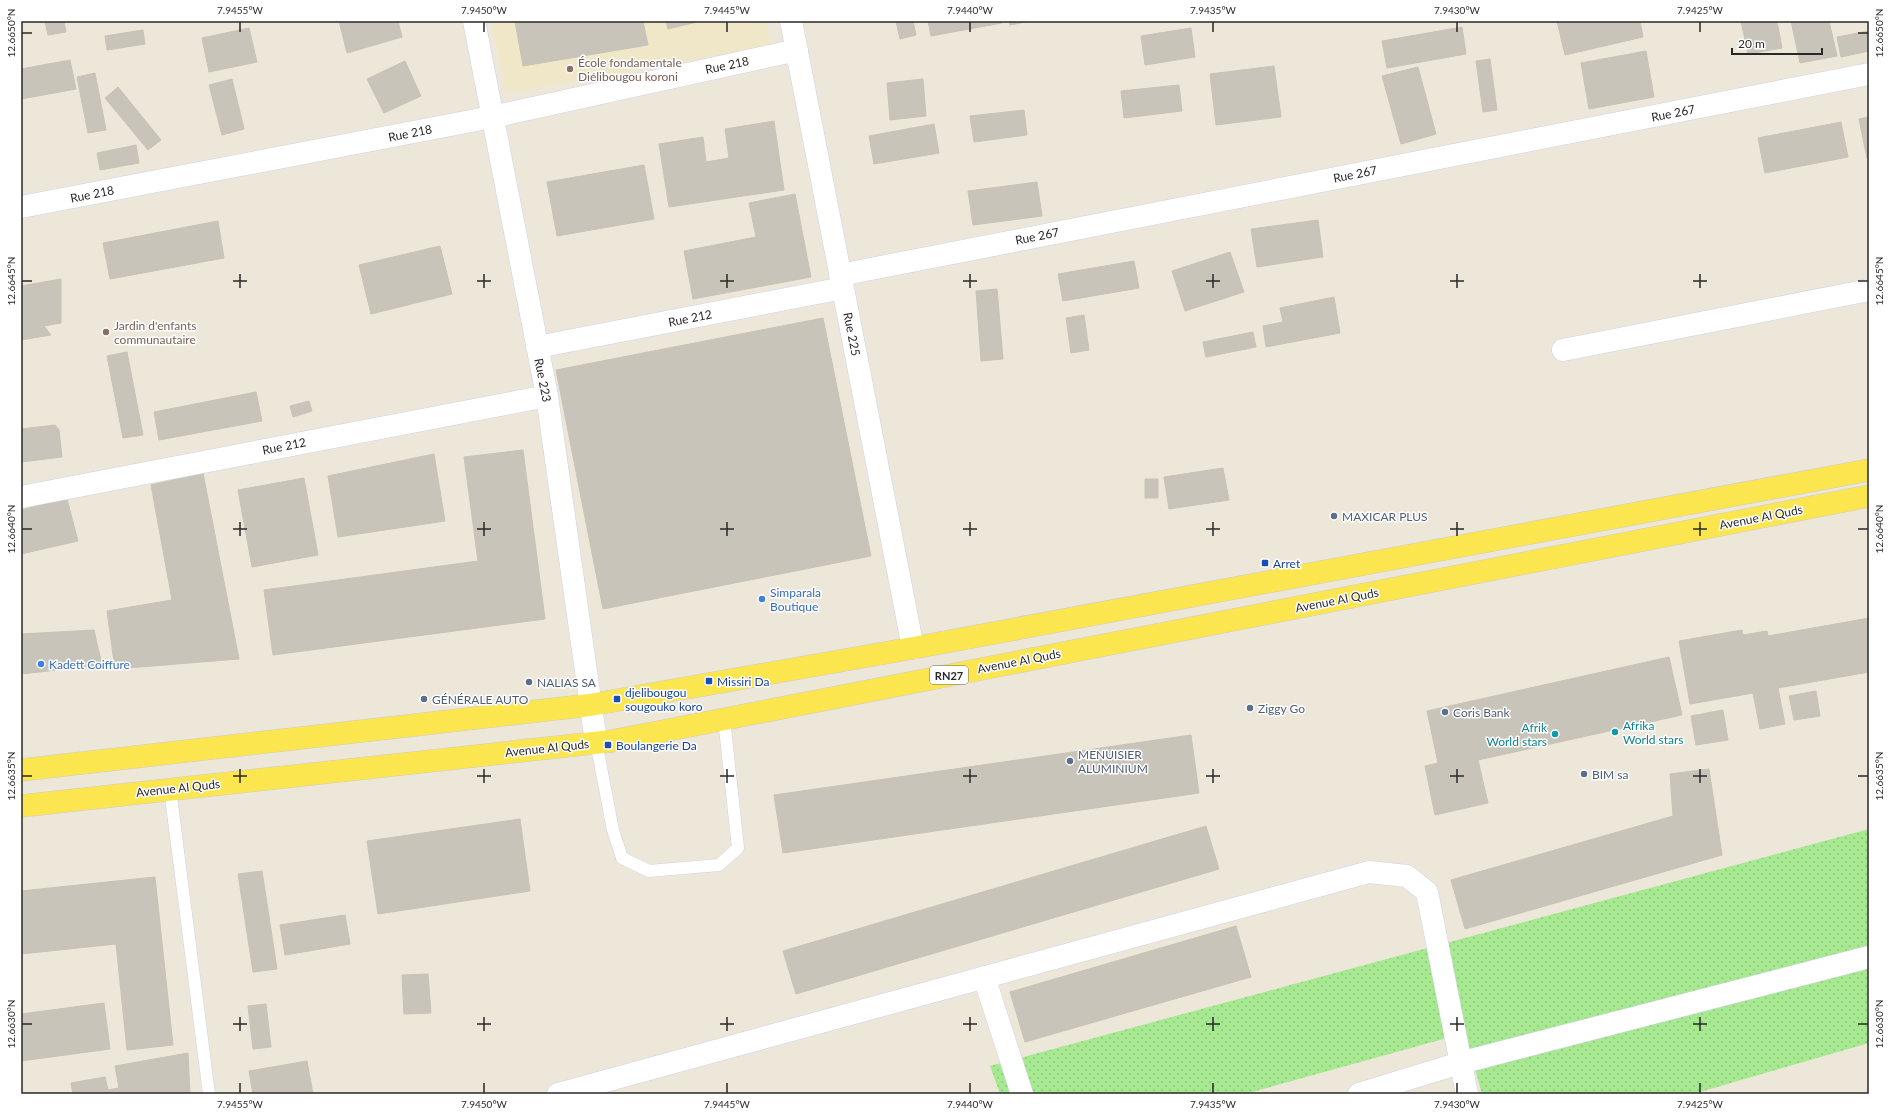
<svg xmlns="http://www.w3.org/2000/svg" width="1890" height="1115" font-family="Lato,sans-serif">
<defs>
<pattern id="garden-dots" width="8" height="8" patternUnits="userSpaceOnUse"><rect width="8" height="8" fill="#a6e991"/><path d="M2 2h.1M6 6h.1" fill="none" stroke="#8fc87d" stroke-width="1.8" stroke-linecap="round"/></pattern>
</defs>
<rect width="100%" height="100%" fill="#ede7da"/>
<!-- education -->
<path fill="#f0e7c8" d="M 492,21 L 766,21 L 771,46 L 506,93 Z"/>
<!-- garden -->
<path fill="url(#garden-dots)" d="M 1869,829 L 1869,1043 L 1693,1094 L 1482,1094 L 1465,1033 L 1245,1094 L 1000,1094 L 990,1066 Z"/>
<!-- building -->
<path fill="#c8c4ba" stroke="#c8c3b4" d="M 45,21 L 64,21 L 66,32 L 48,35 Z
M 339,21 L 398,21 L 402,37 L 347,53 Z
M 515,21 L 643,21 L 648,45 L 523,66 Z
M 666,21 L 701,21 L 668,29 Z
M 896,21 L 913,21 L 916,35 L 900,39 Z
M 928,21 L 1001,21 L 1002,23 L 931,36 Z
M 1009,21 L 1031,21 L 1010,25 Z
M 1557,21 L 1640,21 L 1643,37 L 1565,55 Z
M 1741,21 L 1777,21 L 1782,48 L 1748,54 Z
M 1791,21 L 1829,21 L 1837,56 L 1800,63 Z
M 1462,27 L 1466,54 L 1387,68 L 1382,41 Z
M 249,28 L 257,62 L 209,72 L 202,38 Z
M 1191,28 L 1195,57 L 1145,65 L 1141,36 Z
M 143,30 L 145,44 L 107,50 L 105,36 Z
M 1869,31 L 1869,51 L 1841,57 L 1837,37 Z
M 1646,51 L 1654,97 L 1589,109 L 1581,63 Z
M 1490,59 L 1497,110 L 1483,112 L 1476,61 Z
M 70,60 L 76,89 L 21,99 L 21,69 Z
M 405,61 L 421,96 L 384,113 L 367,79 Z
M 1274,66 L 1281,117 L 1216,125 L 1210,74 Z
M 1418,67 L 1436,134 L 1401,144 L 1382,76 Z
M 95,73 L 106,130 L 88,133 L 77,77 Z
M 232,79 L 244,129 L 222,135 L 209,85 Z
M 923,79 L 926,116 L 890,120 L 887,83 Z
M 1179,85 L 1182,111 L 1124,118 L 1121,91 Z
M 118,87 L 161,140 L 148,150 L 105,98 Z
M 1024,110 L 1027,135 L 974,142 L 970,116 Z
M 1869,117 L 1869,157 L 1867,158 L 1859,119 Z
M 774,121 L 784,190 L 669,207 L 659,144 L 703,137 L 706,162 L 729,158 L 725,129 Z
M 1841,122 L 1848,157 L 1765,173 L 1758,138 Z
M 934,124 L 939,153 L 874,164 L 869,136 Z
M 136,145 L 139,163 L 100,170 L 97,153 Z
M 644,165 L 654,219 L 557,236 L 547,182 Z
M 1037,182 L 1042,216 L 973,225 L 968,191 Z
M 795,194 L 811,277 L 693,299 L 684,251 L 756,237 L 749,203 Z
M 1318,220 L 1323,257 L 1257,267 L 1251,229 Z
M 218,221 L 224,258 L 110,279 L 103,243 Z
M 440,246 L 452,294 L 371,314 L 359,265 Z
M 1230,252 L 1244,292 L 1185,311 L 1172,271 Z
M 1134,261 L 1139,288 L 1063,301 L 1058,274 Z
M 61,279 L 61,323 L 44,326 L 51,335 L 21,340 L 21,286 Z
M 997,289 L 1003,359 L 981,361 L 976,291 Z
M 1334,297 L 1340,333 L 1266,347 L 1263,326 L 1283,322 L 1280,308 Z
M 1084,315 L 1089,350 L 1071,353 L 1066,318 Z
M 823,318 L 871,556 L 603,609 L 556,370 Z
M 1253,332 L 1256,347 L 1206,357 L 1203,342 Z
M 127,352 L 143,435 L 123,438 L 107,356 Z
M 256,392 L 262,421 L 159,440 L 154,412 Z
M 309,401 L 312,411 L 293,417 L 290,406 Z
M 55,425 L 59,430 L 62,457 L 21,462 L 21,429 Z
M 523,450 L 545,619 L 273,655 L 264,590 L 478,561 L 464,457 Z
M 434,454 L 445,521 L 338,537 L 328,476 Z
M 1223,468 L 1229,500 L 1169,509 L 1164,477 Z
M 203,473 L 239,659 L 115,669 L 107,611 L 172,600 L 151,485 Z
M 304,478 L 318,555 L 252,567 L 238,490 Z
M 1145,479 L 1158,479 L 1158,498 L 1145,498 Z
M 67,499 L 78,541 L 21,554 L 21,510 Z
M 1869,618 L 1869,672 L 1778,688 L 1785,724 L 1760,729 L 1753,693 L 1690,704 L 1679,641 L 1742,630 L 1743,635 L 1767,631 L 1768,636 Z
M 94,630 L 102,665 L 21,674 L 21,634 Z
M 1669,657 L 1682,715 L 1478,760 L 1488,803 L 1435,815 L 1425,766 L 1438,763 L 1427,711 Z
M 1816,691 L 1820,716 L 1794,720 L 1789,696 Z
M 1723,710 L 1728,740 L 1696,745 L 1691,716 Z
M 1191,735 L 1199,793 L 783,853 L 774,795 Z
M 1709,769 L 1722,855 L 1465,929 L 1451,880 L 1673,816 L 1670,774 Z
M 520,819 L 530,891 L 378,914 L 367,841 Z
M 1206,826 L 1219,869 L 796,994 L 783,951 Z
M 262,871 L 277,969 L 253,972 L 238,874 Z
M 155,877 L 173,1045 L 127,1050 L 116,944 L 21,954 L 21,891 Z
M 345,915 L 350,944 L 285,955 L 280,925 Z
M 1236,926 L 1251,977 L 1025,1042 L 1010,992 Z
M 428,974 L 431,1013 L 404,1014 L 402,975 Z
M 104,1003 L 110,1049 L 21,1061 L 21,1014 Z
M 266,1004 L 271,1047 L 253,1049 L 248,1006 Z
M 188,1053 L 190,1094 L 73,1094 L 71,1083 L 105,1077 L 108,1090 L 119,1088 L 115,1066 Z
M 307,1061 L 313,1094 L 253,1094 L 249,1071 Z"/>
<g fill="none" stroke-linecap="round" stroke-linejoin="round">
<defs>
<path id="service" d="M 596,742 L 613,830 L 622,858 L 649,871 L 719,865 L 738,848 L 724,719
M 170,789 L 209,1094"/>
<path id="minor" d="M 474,21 L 547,396 L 596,742
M 791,21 L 913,648
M 21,207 L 492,117 L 797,50
M 840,275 L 1869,74
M 537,347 L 843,288
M 1563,350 L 1869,290
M 21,497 L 547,396
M 984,977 L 1022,1094
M 558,1094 L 1369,872 L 1407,876 L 1427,892 L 1467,1094
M 1359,1094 L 1460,1063 L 1869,957"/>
<path id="primary" d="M 21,770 L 590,705 L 913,648 L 1869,470
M 21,806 L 612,741 L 1869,496"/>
</defs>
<!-- service casing -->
<use href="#service" stroke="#cfd1e4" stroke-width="13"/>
<!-- minor casing -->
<use href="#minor" stroke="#cfd1e4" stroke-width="23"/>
<!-- primary casing -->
<use href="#primary" stroke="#ccc" stroke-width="23"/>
<!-- service -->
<use href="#service" stroke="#fff" stroke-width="12"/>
<!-- minor -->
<use href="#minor" stroke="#fff" stroke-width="22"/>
<!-- primary -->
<use href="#primary" stroke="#fce650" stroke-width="22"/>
</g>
<!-- ticks -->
<path fill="none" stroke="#292929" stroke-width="1.5" d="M 240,22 L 240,32M 484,22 L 484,32M 727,22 L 727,32M 970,22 L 970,32M 1213,22 L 1213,32M 1457,22 L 1457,32M 1700,22 L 1700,32M 22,33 L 32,33M 1858,33 L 1868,33M 240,274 L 240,288M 484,274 L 484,288M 727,274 L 727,288M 970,274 L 970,288M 1213,274 L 1213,288M 1457,274 L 1457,288M 1700,274 L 1700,288M 22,281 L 32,281M 233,281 L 247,281M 477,281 L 491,281M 720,281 L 734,281M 963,281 L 977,281M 1206,281 L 1220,281M 1450,281 L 1464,281M 1693,281 L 1707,281M 1858,281 L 1868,281M 240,522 L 240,536M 484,522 L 484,536M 727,522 L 727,536M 970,522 L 970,536M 1213,522 L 1213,536M 1457,522 L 1457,536M 1700,522 L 1700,536M 22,529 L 32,529M 233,529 L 247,529M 477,529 L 491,529M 720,529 L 734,529M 963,529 L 977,529M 1206,529 L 1220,529M 1450,529 L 1464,529M 1693,529 L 1707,529M 1858,529 L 1868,529M 240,769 L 240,783M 484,769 L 484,783M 727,769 L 727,783M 970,769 L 970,783M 1213,769 L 1213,783M 1457,769 L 1457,783M 1700,769 L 1700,783M 22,776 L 32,776M 233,776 L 247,776M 477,776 L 491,776M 720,776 L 734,776M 963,776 L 977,776M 1206,776 L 1220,776M 1450,776 L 1464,776M 1693,776 L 1707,776M 1858,776 L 1868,776M 240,1017 L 240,1031M 484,1017 L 484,1031M 727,1017 L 727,1031M 970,1017 L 970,1031M 1213,1017 L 1213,1031M 1457,1017 L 1457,1031M 1700,1017 L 1700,1031M 22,1024 L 32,1024M 233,1024 L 247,1024M 477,1024 L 491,1024M 720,1024 L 734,1024M 963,1024 L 977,1024M 1206,1024 L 1220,1024M 1450,1024 L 1464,1024M 1693,1024 L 1707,1024M 1858,1024 L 1868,1024M 240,1083 L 240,1093M 484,1083 L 484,1093M 727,1083 L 727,1093M 970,1083 L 970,1093M 1213,1083 L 1213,1093M 1457,1083 L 1457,1093M 1700,1083 L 1700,1093"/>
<!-- markers -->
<g fill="#8d6e63" stroke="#fff" stroke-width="1.5">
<circle cx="570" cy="69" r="4"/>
<circle cx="106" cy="332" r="4"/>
</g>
<g fill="#5c6f8a" stroke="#fff" stroke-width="1.5">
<circle cx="1334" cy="516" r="4"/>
<circle cx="529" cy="682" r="4"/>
<circle cx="424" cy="699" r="4"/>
<circle cx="1250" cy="708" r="4"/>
<circle cx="1445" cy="712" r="4"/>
<circle cx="1070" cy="761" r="4"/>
<circle cx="1584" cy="774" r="4"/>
</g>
<g fill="#1a4fb4" stroke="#fff" stroke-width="1.5">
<rect x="1261" y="559" width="8" height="8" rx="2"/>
<rect x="705" y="677" width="8" height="8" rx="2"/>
<rect x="613" y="695" width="8" height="8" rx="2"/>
<rect x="604" y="741" width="8" height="8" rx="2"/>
</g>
<g fill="#3f7fe0" stroke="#fff" stroke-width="1.5">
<circle cx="762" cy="599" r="4"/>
<circle cx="41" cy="664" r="4"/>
</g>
<g fill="#0f9aa8" stroke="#fff" stroke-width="1.5">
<circle cx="1615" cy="732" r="4"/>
<circle cx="1555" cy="734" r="4"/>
</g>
<g text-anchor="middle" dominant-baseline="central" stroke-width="3" stroke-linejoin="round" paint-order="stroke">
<!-- shield labels -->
<rect fill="#fff" stroke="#696969" stroke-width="1" x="930" y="666" width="38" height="18" rx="3"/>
<g font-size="11" font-weight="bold" fill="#292929">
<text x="949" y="675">RN27</text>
</g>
<!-- education labels -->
<g font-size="12" fill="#785e54" stroke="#fff" text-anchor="start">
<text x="578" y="62">École fondamentale<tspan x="578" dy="14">Diélibougou koroni</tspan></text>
<text x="114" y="325">Jardin d'enfants<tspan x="114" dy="14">communautaire</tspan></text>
</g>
<!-- street labels -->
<g font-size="12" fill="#292929" stroke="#fff">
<text transform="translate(727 65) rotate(-12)">Rue 218</text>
<text transform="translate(1673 113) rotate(-11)">Rue 267</text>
<text transform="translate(410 133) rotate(-11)">Rue 218</text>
<text transform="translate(1355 174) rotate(-11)">Rue 267</text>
<text transform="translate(92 194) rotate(-11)">Rue 218</text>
<text transform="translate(1037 236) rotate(-11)">Rue 267</text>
<text transform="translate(690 318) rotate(-11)">Rue 212</text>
<text transform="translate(852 334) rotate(79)">Rue 225</text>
<text transform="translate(543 380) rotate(79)">Rue 223</text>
<text transform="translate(284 446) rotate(-11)">Rue 212</text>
<text transform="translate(1761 517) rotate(-11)">Avenue Al Quds</text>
<text transform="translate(1337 600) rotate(-11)">Avenue Al Quds</text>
<text transform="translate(1019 661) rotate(-11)">Avenue Al Quds</text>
<text transform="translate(547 748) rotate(-6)">Avenue Al Quds</text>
<text transform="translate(178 788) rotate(-6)">Avenue Al Quds</text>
</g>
<!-- service labels -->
<g font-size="12" fill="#4e5e75" stroke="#fff" text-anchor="start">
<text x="1342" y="516">MAXICAR PLUS</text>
<text x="537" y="682">NALIAS SA</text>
<text x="432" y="699">GÉNÉRALE AUTO</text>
<text x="1258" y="708">Ziggy Go</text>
<text x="1453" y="712">Coris Bank</text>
<text x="1078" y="754">MENUISIER<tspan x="1078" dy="14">ALUMINIUM</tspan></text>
<text x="1592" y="774">BIM sa</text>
</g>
<!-- transit labels -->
<g font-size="12" fill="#164399" stroke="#fff" text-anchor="start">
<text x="1273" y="563">Arret</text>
<text x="717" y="681">Missiri Da</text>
<text x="625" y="692">djelibougou<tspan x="625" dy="14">sougouko koro</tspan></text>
<text x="616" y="745">Boulangerie Da</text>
</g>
<!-- shop labels -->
<g font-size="12" fill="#366cbe" stroke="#fff" text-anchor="start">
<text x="770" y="592">Simparala<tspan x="770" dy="14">Boutique</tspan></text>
<text x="49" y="664">Kadett Coiffure</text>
</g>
<!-- culture labels -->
<g font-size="12" fill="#0d838f" stroke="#fff" text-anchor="start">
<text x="1623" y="725">Afrika<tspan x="1623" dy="14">World stars</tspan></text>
<text x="1547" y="727" text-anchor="end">Afrik<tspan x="1547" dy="14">World stars</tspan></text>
</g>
</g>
<!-- border -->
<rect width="1890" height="1115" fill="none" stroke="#ffffff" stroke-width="44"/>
<!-- scale -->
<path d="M1732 48v6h90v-6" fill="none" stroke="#292929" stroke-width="2"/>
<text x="1738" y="48" font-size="12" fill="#292929" stroke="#ffffff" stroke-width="3" paint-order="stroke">20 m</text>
<rect x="22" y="22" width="1846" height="1071" fill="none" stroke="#292929" stroke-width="1.5"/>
<g font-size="10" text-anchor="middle" fill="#292929">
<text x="240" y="14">7.9455°W</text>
<text x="484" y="14">7.9450°W</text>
<text x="727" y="14">7.9445°W</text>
<text x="970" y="14">7.9440°W</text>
<text x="1213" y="14">7.9435°W</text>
<text x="1457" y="14">7.9430°W</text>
<text x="1700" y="14">7.9425°W</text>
<text transform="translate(11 33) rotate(-90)" y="4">12.6650°N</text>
<text transform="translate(1879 33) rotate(-90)" y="4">12.6650°N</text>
<text transform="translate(11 281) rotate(-90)" y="4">12.6645°N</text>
<text transform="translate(1879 281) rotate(-90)" y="4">12.6645°N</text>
<text transform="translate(11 529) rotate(-90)" y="4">12.6640°N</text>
<text transform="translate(1879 529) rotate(-90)" y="4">12.6640°N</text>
<text transform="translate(11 776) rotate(-90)" y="4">12.6635°N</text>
<text transform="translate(1879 776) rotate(-90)" y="4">12.6635°N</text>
<text transform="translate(11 1024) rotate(-90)" y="4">12.6630°N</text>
<text transform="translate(1879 1024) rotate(-90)" y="4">12.6630°N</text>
<text x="240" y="1108">7.9455°W</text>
<text x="484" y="1108">7.9450°W</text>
<text x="727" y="1108">7.9445°W</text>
<text x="970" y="1108">7.9440°W</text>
<text x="1213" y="1108">7.9435°W</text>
<text x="1457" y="1108">7.9430°W</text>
<text x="1700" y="1108">7.9425°W</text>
</g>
</svg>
